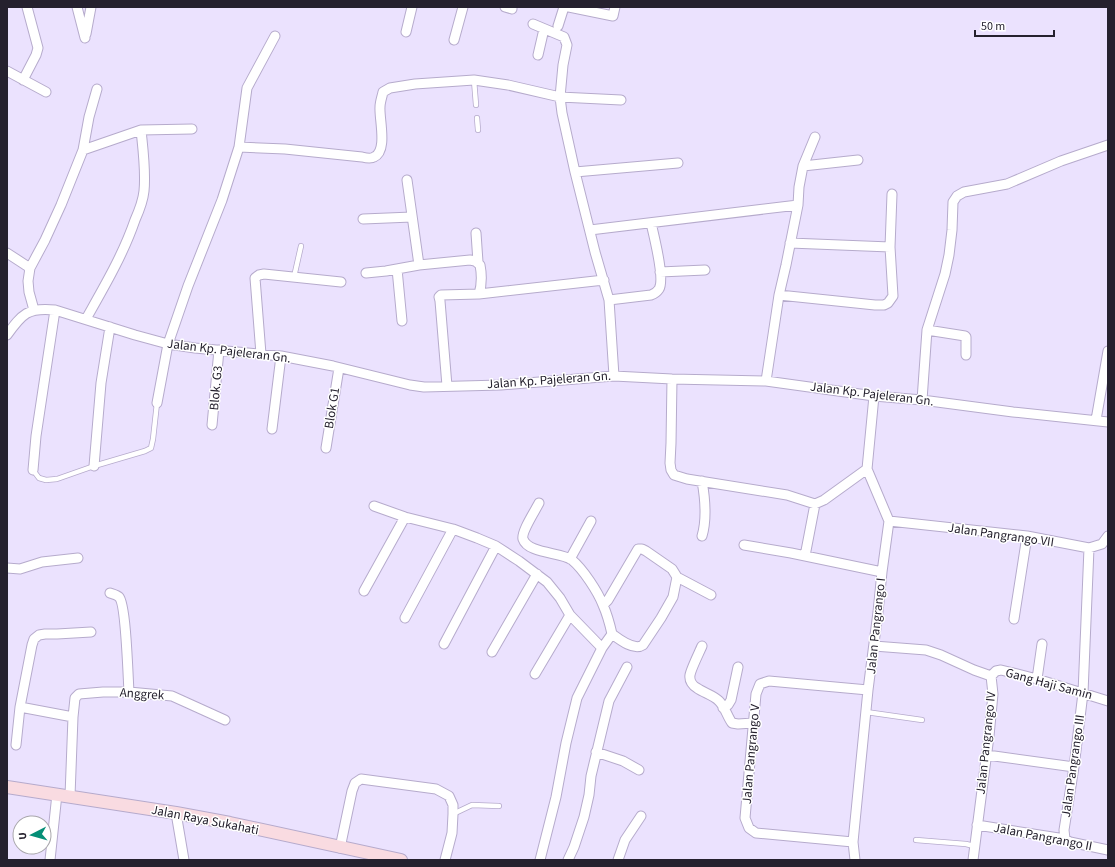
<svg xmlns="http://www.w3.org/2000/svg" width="1115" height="867" font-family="'Source Sans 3',sans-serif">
<rect width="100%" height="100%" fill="#ebe2fe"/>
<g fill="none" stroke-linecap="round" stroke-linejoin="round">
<defs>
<path id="lane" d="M 474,80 L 476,105
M 477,118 L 478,130
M 294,277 L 301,246
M 33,470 L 39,478 L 46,480 L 57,479 L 94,466 L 145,451 L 151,448 L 153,439 L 157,403
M 866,712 L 922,720
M 453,814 L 472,805 L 499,806
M 916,840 L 966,844 L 974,846"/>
<path id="street" d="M 77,7 L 85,38
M 505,7 L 512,9 L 512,7
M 569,7 L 613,16 L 615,7
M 533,24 L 564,37 L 567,45 L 563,65 L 560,97 L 562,113 L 575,172 L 595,252 L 609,300 L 614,376
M 558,26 L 564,7
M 406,32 L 412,7
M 86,34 L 91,7
M 454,40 L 463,7
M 538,55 L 544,29
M 7,71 L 46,92
M 23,80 L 36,55 L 38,48 L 27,7
M 239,147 L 285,149 L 362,157 C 366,158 371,159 374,157 C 388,151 379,119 380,107 C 380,102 382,97 383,92 L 390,88 L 415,84 L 474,80 L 508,85 L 560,97 L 621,100
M 83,150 L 141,130 L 192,129
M 803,166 L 858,160
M 575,172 L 678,163
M 407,180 L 419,265 L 470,260 L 475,261 L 480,265 C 482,275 482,284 479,294
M 363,219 L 412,217
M 590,230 L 798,205 L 799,187 L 803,166 L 815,137
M 476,233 L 478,262
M 790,243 L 890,247
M 7,253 L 30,268
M 397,269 L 402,321
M 660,272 L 705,270
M 366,273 L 386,271 L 419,265
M 779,295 L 875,305 L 884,305 L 888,303 L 893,296 L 890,247 L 892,194
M 609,300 L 651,295 C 654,294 657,292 659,289 C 665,279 654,236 651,223
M 34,310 L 29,292 L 28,281 L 30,268 L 45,240 L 61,205 L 83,150 L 89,117 L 97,89
M 86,319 C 104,287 123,255 135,220 C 139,211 143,201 144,191 C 146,171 143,150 141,130
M 927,330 L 965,336 L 966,337 L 966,355
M 7,335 C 22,314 28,307 55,310 L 135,335 L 168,344 L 195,348 L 281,356 L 333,366 L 410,385 L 424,387 L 501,385 L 614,376 L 672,379 L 766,381 L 874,396 L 922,400 L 1013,412 L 1108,422
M 261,354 L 255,278 L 259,275 L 264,274 L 341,282
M 672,379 L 671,443 L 670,463 L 671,470 L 674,475 L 687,479 L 787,495 L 815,504 L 824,500 L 867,469
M 766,381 L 779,295 L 786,265 L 798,205
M 447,386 L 440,301 L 439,297 L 441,295 L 479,294 L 604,280
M 922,400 L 927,330 L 945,274 L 949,255 L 952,230 L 953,202 L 957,196 L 964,192 L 1007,184 L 1061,161 L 1108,145
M 157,403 L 168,344 L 188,286 L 222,200 L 239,147 L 247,88 L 275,36
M 1096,420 L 1108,351
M 212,425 L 219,350
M 272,429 L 281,356
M 326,448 L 339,368
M 94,466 L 101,383 L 110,327
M 33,470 L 36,436 L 55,310
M 702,481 C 705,498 707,519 702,536
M 539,503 C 535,511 521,532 523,539 C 528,554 562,552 572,560 C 583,569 598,592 603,605 C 607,614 610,625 612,634 L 602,648 L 577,698 L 566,743 L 556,797 L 540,860
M 374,506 L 405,517 L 453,529 L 477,538 L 496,546 L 519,561 L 547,582 L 560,598 L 570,615 L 602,648
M 889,521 L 1027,536 L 1089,548 L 1102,544 L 1108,536
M 744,545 L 791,553 L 882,572
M 805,556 L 815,504
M 570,559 L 591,521
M 7,568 L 20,569 L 42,562 L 78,558
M 364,591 L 405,517
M 110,593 C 113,594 117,595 119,597 C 126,604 128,677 129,692
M 603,605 L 608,600 L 638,549 L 642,549 L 646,551 L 672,569 L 677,577 L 711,595
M 405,618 L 453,529
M 1014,619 L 1027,536
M 612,634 C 620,640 634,651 643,645 L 661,618 L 673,597 L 677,577
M 444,644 L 496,546
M 702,646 C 699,653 691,669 690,675 C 689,681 693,686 697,688 C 704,693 713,695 719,701 C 725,707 727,716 732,723 L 738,724 L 753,723
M 874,646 L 926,650 L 941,655 L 974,670 L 991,676
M 492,652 L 537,574
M 535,674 L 570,615
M 991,676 L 996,671 L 1001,670 L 1037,679 L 1108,701
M 1037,679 L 1042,644
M 20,707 L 32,645 L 34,639 L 39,635 L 45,634 L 57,634 L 91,632
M 723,708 L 728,705 L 731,700 L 738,667
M 16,745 L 20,707 L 73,717
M 596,752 L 623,761 L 639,770
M 987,755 L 1074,767
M 70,796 L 73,717 L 75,698 L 79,694 L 103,692 L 129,692 L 172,696 L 225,720
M 176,813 L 184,860
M 977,825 L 1065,839 L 1070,842 L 1108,850
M 1065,839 L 1064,830 L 1074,767 L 1083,693 L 1089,548
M 853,842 L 756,833 L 749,828 L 745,818 L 756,694 L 760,684 L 769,681 L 868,690
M 340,848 L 352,791 L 355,783 L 361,779 L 436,789 L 449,796 L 453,805 L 453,814 L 452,833 L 445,860
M 50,860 L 57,794
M 568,860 L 574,847 L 584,817 L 589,795 L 591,776 L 609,701 L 627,667
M 618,860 L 625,840 L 641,816
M 855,860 L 853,842 L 868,690 L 878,612 L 882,572 L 889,521 L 867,469 L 874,396
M 973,860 L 989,736 L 993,694 L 991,676"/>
<path id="secondary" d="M 7,787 L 176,813 L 230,823 L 401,860"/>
</defs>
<!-- lane casing -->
<use href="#lane" stroke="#b6abcc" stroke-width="6"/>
<!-- street casing -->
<use href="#street" stroke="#b6abcc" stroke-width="11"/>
<!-- secondary casing -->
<use href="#secondary" stroke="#b6abcc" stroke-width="14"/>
<!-- lane -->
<use href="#lane" stroke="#fff" stroke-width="4.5"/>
<!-- street -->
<use href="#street" stroke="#fff" stroke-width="9"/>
<!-- secondary -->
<use href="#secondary" stroke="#f9dbe1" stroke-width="12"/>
</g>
<g text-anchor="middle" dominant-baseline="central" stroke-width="3" stroke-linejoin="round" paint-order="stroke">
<!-- street labels -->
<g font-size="13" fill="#25212e" stroke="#fff">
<text transform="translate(229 351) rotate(7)">Jalan Kp. Pajeleran Gn.</text>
<text transform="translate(549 380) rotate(-4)">Jalan Kp. Pajeleran Gn.</text>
<text transform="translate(216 388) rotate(-85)">Blok. G3</text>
<text transform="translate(872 394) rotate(7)">Jalan Kp. Pajeleran Gn.</text>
<text transform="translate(332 408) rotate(-81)">Blok G1</text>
<text transform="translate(1001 535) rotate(8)">Jalan Pangrango VII</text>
<text transform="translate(876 626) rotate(-84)">Jalan Pangrango I</text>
<text transform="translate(1049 684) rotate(15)">Gang Haji Samin</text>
<text transform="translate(142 694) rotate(4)">Anggrek</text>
<text transform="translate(986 743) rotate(-84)">Jalan Pangrango IV</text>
<text transform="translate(751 754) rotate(-85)">Jalan Pangrango V</text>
<text transform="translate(1073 766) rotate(-82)">Jalan Pangrango III</text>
<text transform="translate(205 820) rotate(11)">Jalan Raya Sukahati</text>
<text transform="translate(1043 837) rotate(11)">Jalan Pangrango II</text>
</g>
</g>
<!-- border -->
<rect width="1115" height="867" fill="none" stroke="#25212e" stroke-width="16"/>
<!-- north arrow -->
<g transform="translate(32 835) rotate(264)"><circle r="19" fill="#ffffff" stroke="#a8a6ab"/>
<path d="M0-3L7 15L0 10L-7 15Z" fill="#058f77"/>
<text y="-6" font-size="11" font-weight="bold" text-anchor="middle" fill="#25212e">U</text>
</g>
<!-- scale -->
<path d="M975 30v6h79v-6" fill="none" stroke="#25212e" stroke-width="2"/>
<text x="981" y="30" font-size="12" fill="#25212e" stroke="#ffffff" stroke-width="3" paint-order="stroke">50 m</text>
</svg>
